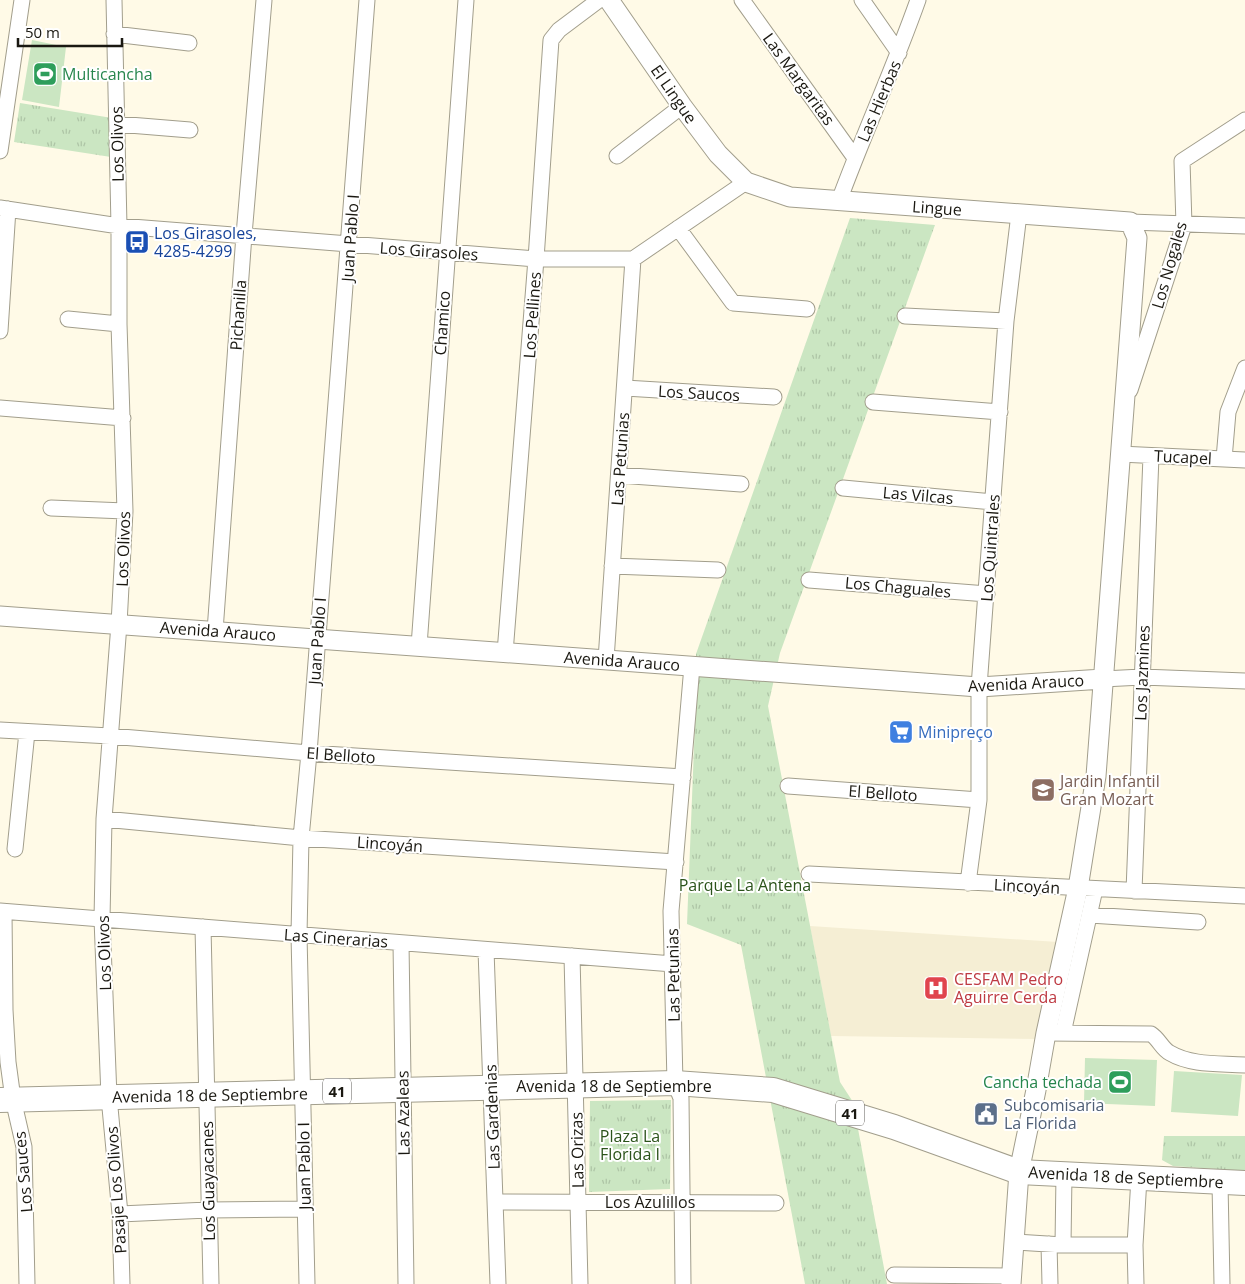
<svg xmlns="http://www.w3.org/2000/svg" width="1245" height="1284" font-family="'Open Sans',sans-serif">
<defs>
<pattern id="park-tufts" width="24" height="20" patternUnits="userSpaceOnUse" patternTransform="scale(1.25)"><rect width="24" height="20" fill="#cbe6c2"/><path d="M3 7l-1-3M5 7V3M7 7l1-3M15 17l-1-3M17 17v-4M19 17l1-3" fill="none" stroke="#aec5a6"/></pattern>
</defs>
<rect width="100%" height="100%" fill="#fffae7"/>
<!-- built -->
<path fill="#f5eed4" d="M 810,926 L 1058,942 L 1039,1039 L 831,1036 Z"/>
<!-- grass -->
<path fill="#cbe6c2" d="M 32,40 L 66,47 L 59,107 L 22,100 Z
M 1085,1058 L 1157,1060 L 1155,1106 L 1084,1103 Z
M 1174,1071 L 1242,1075 L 1238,1116 L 1171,1112 Z"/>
<!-- park -->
<path fill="url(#park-tufts)" d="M 20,103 L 112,118 L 111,157 L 14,142 Z
M 850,218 L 935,225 L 780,653 L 768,706 L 840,1082 L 853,1102 L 887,1284 L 805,1284 L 741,945 L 687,924 L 696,697 L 696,654 Z
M 671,1100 L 670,1189 L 589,1192 L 590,1101 Z
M 1164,1136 L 1245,1136 L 1245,1171 L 1173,1166 L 1162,1160 Z"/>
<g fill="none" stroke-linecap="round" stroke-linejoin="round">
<defs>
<path id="minor" d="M 114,0 L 119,226 L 119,324 L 125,511 L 119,624 L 104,819 L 102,919 L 109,1097 L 120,1214 L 122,1284
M 742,0 L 855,158
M 862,0 L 899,53
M 114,34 L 189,43
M 117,124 L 190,130
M 0,151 L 22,0
M 617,156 L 682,106
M 839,201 C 864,133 894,68 918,0
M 0,208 L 119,226 L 349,244 L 536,259 L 633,259 L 746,182
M 1130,222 L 1245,226
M 678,228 L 733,303 L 807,309
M 905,316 L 1006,321
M 68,319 L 119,324
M 0,331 L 8,209
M 625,388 L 774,397
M 1130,390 L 1184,225 L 1182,161 L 1245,120
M 873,402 L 1000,412
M 0,408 L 123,418
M 1120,454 L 1245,460
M 1224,459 L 1228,412 L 1245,368
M 619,475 L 741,484
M 843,488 L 993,502
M 51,508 L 125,511
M 612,566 L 718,570
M 809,580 L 987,594
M 215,631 L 244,235 L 264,0
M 419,646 L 466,0
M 505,653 L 536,259 L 551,40 L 559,30 L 599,0
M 606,660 L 633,259
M 1103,679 L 1142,677 L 1245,681
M 0,730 L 110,736 L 309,753 L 683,777
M 788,786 L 979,800
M 104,819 L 301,838 L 676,862
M 15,849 L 27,732
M 809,874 L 1245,896
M 968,883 L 979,800 L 979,687 L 1006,321 L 1019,214
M 1134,891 L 1151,456
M 0,911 L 673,964
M 4,912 L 5,1010 L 8,1062 L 13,1099 L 24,1147 L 27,1284
M 1090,915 L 1198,922
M 203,927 L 211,1284
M 401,943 L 406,1284
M 486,950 L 498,1284
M 572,956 L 580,1284
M 1046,1033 L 1151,1034 C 1159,1039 1162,1049 1170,1053 C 1192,1066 1221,1063 1245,1065
M 1063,1033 L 1095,889
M 1220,1183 L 1222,1284
M 495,1202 L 776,1203
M 120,1214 L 208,1210 L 305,1209
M 1015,1242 L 1063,1245 L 1135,1245
M 1049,1244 L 1050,1284
M 1063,1245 L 1064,1174
M 894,1275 L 1011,1276
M 307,1284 L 299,935 L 301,838 L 309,753 L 367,0
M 683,1284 L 681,1098 L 675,1083 L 671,911 L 692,666
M 1136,1284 L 1135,1245 L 1139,1178"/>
<path id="tertiary" d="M 609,0 L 682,106 L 718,154 L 746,182 L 790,197 L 1130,222 L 1137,238 L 1096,776 L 1078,888 L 1046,1033 L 1036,1090 L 1019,1172 L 1011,1284
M 0,616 L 979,687 L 1103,679"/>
<path id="primary" d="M 0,1100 L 675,1083 L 773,1090 L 894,1127 L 1019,1172 L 1245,1183"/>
</defs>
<!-- minor casing -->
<use href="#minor" stroke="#a29e8c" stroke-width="17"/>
<!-- tertiary casing -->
<use href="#tertiary" stroke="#a29e8c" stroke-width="21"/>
<!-- primary casing -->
<use href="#primary" stroke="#a29e8c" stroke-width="26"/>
<!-- minor -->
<use href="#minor" stroke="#fff" stroke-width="15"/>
<!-- tertiary -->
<use href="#tertiary" stroke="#fff" stroke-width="19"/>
<!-- primary -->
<use href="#primary" stroke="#fff" stroke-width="24"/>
</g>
<!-- icons -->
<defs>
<symbol id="stadium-square" viewBox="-11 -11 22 22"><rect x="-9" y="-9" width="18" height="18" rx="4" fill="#2e9e5b" stroke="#fff"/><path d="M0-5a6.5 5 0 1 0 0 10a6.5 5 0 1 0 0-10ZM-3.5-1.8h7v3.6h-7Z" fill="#fff"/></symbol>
<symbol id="bus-square" viewBox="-11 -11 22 22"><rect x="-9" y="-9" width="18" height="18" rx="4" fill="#1a4fb4" stroke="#fff"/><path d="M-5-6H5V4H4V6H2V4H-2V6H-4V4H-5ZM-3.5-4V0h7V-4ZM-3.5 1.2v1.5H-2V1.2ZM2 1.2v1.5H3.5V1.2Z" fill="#fff"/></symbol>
<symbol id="supermarket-square" viewBox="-11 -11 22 22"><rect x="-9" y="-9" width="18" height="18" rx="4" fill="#3f7fe0" stroke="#fff"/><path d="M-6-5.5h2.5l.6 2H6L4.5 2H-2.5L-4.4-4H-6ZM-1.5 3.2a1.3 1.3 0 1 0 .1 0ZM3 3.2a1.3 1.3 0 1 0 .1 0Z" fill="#fff"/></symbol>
<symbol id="school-square" viewBox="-11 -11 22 22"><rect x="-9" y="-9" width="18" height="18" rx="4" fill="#8d6e63" stroke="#fff"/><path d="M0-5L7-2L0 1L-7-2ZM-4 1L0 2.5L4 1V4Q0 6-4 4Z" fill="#fff"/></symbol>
<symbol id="hospital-square" viewBox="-11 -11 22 22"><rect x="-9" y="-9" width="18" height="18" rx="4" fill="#e0444e" stroke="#fff"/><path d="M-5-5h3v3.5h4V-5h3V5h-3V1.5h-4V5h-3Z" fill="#fff"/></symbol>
<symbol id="civic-square" viewBox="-11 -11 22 22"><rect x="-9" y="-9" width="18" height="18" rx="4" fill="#5c6f8a" stroke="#fff"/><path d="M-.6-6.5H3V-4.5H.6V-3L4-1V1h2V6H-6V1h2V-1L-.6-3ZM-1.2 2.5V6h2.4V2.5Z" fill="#fff"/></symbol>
</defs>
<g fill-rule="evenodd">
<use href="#stadium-square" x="31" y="60" width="28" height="28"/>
<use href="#bus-square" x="123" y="228" width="28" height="28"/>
<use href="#supermarket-square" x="887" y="718" width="28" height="28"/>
<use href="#school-square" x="1029" y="776" width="28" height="28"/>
<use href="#hospital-square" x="922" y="974" width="28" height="28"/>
<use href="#stadium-square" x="1106" y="1068" width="28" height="28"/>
<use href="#civic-square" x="972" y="1100" width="28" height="28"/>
</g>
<g text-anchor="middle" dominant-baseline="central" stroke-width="4" stroke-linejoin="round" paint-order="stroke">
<!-- shield labels -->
<g fill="#fff" stroke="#5f5d58" stroke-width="1">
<rect x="323" y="1078.5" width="28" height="25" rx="4"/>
<rect x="836" y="1100.5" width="28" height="25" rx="4"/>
</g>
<g font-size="15" font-weight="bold" fill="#1a1811">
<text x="337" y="1091">41</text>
<text x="850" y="1113">41</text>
</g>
<!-- leisure labels -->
<g font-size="16" fill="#27864d" stroke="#fff" text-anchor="start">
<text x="62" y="74">Multicancha</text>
<text x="1102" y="1082" text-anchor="end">Cancha techada</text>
</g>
<!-- street labels -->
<g font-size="16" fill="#1a1811" stroke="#fff">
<text transform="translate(799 79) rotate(54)">Las Margaritas</text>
<text transform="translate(674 94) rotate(55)">El Lingue</text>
<text transform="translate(879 101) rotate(-67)">Las Hierbas</text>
<text transform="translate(117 144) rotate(-91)">Los Olivos</text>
<text transform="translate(937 208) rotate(4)">Lingue</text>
<text transform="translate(350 238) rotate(-86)">Juan Pablo I</text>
<text transform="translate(429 251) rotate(4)">Los Girasoles</text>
<text transform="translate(1169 265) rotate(-74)">Los Nogales</text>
<text transform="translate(238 315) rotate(-86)">Pichanilla</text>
<text transform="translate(532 315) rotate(-86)">Los Pellines</text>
<text transform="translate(442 323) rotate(-86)">Chamico</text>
<text transform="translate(699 393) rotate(3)">Los Saucos</text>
<text transform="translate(1183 457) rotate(3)">Tucapel</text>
<text transform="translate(620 459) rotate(-86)">Las Petunias</text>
<text transform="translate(918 495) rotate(5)">Las Vilcas</text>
<text transform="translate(990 548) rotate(-86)">Los Quintrales</text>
<text transform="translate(123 549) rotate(-88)">Los Olivos</text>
<text transform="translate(898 587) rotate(5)">Los Chaguales</text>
<text transform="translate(218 631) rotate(4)">Avenida Arauco</text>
<text transform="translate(317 641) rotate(-86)">Juan Pablo I</text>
<text transform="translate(622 661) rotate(4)">Avenida Arauco</text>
<text transform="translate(1142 673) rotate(-88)">Los Jazmines</text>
<text transform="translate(1026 683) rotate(-3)">Avenida Arauco</text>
<text transform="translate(341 755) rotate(4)">El Belloto</text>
<text transform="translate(883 793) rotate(4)">El Belloto</text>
<text transform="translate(390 844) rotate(4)">Lincoyán</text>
<text transform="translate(1027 886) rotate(3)">Lincoyán</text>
<text transform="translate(336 938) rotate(4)">Las Cinerarias</text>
<text transform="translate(104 953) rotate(-92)">Los Olivos</text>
<text transform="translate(673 975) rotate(-91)">Las Petunias</text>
<text x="614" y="1086">Avenida 18 de Septiembre</text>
<text transform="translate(210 1095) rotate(-1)">Avenida 18 de Septiembre</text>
<text transform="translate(403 1113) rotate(-91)">Las Azaleas</text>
<text transform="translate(492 1117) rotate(-92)">Las Gardenias</text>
<text transform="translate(577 1150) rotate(-91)">Las Orizas</text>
<text transform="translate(304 1166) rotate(-91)">Juan Pablo I</text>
<text transform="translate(23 1172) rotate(-95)">Los Sauces</text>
<text transform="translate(1126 1177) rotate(3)">Avenida 18 de Septiembre</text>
<text transform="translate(208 1181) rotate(-91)">Los Guayacanes</text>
<text transform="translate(116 1190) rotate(-94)">Pasaje Los Olivos</text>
<text x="650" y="1202">Los Azulillos</text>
</g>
<!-- transit labels -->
<g font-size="16" fill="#164399" stroke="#fff" text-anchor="start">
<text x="154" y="233">Los Girasoles,<tspan x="154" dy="18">4285-4299</tspan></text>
</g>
<!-- shop labels -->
<g font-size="16" fill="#366cbe" stroke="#fff" text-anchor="start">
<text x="918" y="732">Minipreço</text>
</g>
<!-- education labels -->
<g font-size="16" fill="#785e54" stroke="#fff" text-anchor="start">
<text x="1060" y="781">Jardin Infantil<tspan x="1060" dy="18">Gran Mozart</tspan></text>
</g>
<!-- park labels -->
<g font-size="16" fill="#2b531a" stroke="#fff">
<text x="745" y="885">Parque La Antena</text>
<text x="630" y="1136">Plaza La<tspan x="630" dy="18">Florida I</tspan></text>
</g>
<!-- health labels -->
<g font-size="16" fill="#be3a42" stroke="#fff" text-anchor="start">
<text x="954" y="979">CESFAM Pedro<tspan x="954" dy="18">Aguirre Cerda</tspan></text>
</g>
<!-- service labels -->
<g font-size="16" fill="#4e5e75" stroke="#fff" text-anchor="start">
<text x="1004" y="1105">Subcomisaria<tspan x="1004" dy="18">La Florida</tspan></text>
</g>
</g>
<!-- scale -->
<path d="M18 38v8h104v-8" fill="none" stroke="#1a1811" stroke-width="2.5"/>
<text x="25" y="38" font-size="15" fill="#1a1811" stroke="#ffffff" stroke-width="4" paint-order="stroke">50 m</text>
</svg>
